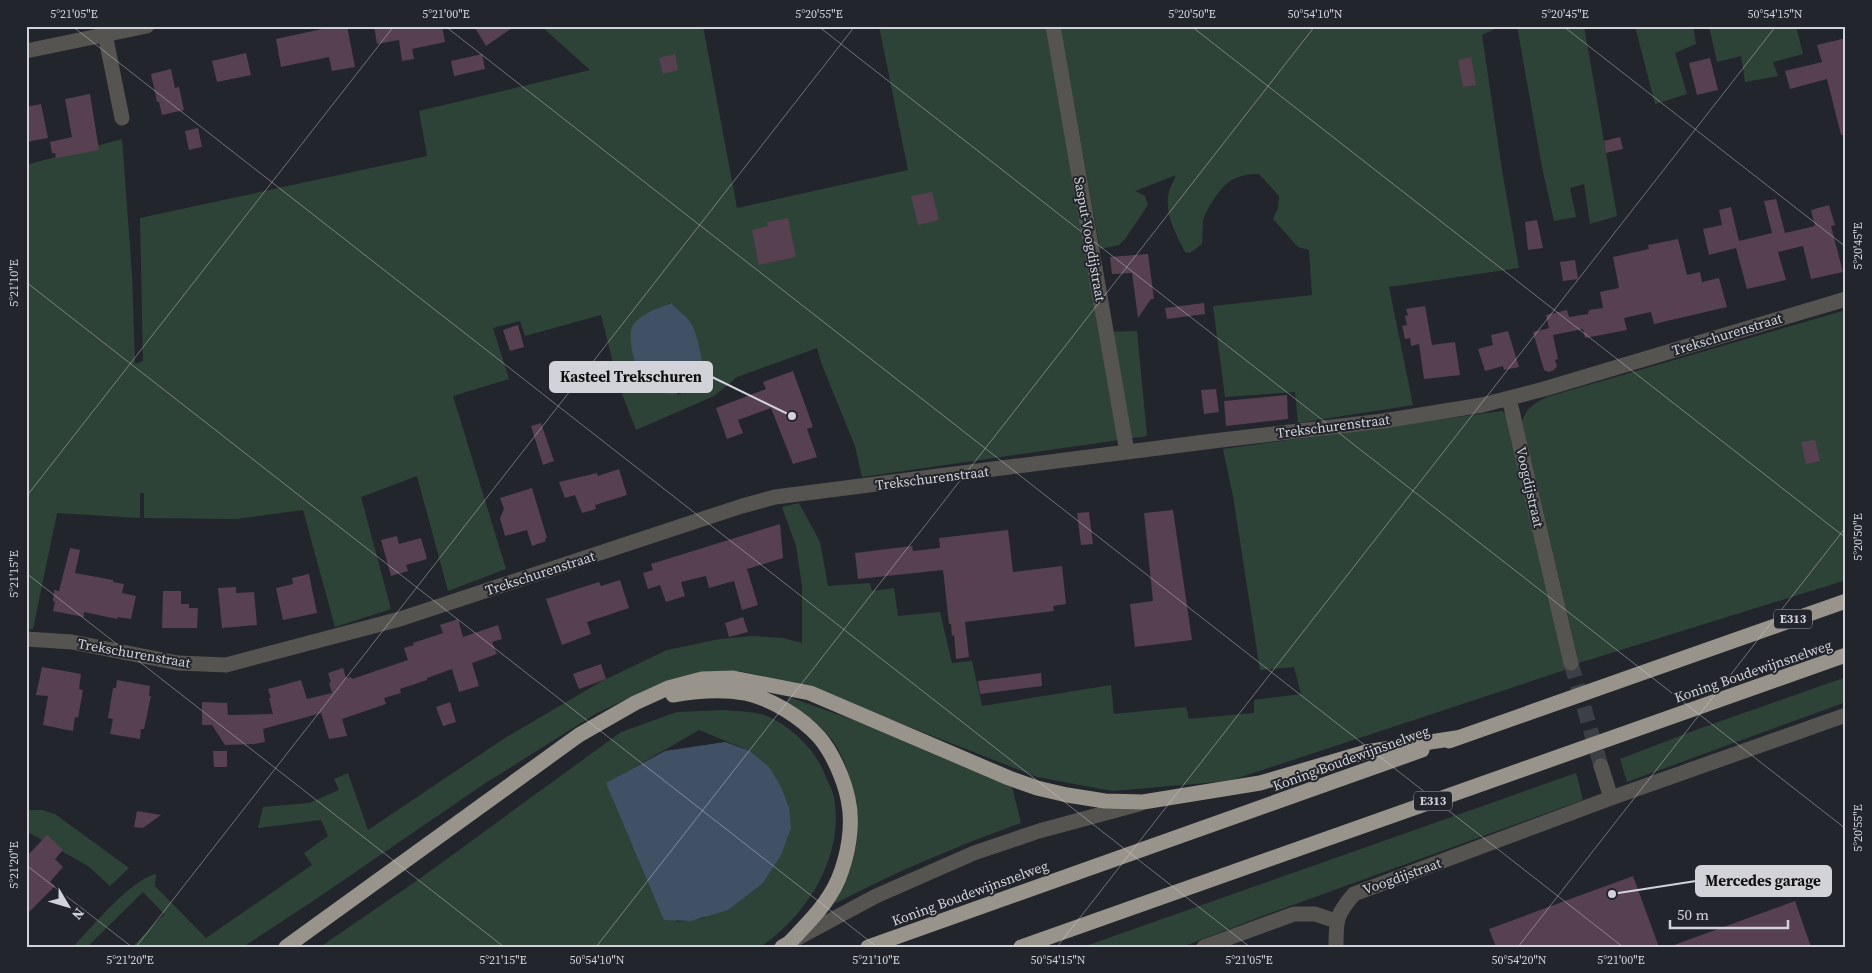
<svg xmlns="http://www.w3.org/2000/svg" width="1872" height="973" font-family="'Source Serif 4',serif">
<rect width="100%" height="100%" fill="#23252c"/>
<!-- green -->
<path fill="#2e4338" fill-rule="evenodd" d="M 541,26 L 703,26 L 737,208 L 908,170 L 879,26 L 1048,26 L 1103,332 L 1137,331 L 1147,436 L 862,477 L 855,446 L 822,365 L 817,348 L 737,377 L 714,396 L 636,430 L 619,386 L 601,315 L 525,336 L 520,321 L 493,328 L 509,379 L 453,396 L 506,569 L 448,591 L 417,476 L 361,497 L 391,609 L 335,627 L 303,510 L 236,519 L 144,518 L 144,493 L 140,493 L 140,518 L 57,513 L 33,629 L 26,629 L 26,165 L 122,139 L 132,274 L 135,364 L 143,361 L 140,218 L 427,156 L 419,111 L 590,70 ZM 670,303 L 696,385 L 678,395 L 636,321 Z
M 1060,26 L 1501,26 L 1482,35 L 1502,170 L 1519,268 L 1389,287 L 1413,405 L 1298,423 L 1295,392 L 1225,397 L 1213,306 L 1312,295 L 1309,250 L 1298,247 L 1273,219 L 1278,208 L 1279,196 L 1259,174 C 1236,174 1226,181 1214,199 C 1209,207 1203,215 1203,224 C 1202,231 1203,237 1202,244 L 1190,253 L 1185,252 C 1176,234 1162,210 1170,189 C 1171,184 1175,179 1176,175 L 1135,191 L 1145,196 L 1148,205 L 1125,239 L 1119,245 L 1100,249 Z
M 1517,26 L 1584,26 L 1617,216 L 1590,224 L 1584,184 L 1570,188 L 1576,217 L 1554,221 L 1542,167 Z
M 1635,26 L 1693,26 L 1696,44 L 1675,53 L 1687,94 L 1655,104 Z
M 1709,26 L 1796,26 L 1803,54 L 1773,62 L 1778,76 L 1745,82 L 1741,56 L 1717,62 Z
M 1846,310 L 1846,580 L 1579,663 L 1522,421 C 1527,408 1534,403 1547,397 Z
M 1502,411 L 1508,417 L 1568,669 L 1229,781 L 1112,791 L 1037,777 L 798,683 L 739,671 L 694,675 L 656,685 L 597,713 L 484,784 L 316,899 L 243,947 L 132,947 L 164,914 L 143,892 L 87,947 L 73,947 C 92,927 131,879 156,874 L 155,886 L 206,938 L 312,865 L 304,853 L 328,836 L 321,820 L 258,828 L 263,807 L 309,803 L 339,790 L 334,779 L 348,773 L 368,830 L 505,738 L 602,681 L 667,650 L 720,639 L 753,636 L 783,638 L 802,643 L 802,586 L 796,546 L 782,507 L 799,503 L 820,542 L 828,586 L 870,583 L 872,591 L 894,588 L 898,616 L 940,612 L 952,663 L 972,661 L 982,706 L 1111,685 L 1114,714 L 1186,707 L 1189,719 L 1254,713 L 1254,700 L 1301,694 L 1294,667 L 1260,670 L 1233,496 L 1223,449 Z
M 1846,677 L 1846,702 L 1627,782 L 1620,759 L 1701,728 Z
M 789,697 L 865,724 L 1012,787 L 1021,823 C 954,847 896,872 834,904 C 856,860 864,837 852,787 C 848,772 844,758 835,744 C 824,727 804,713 787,701 Z
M 725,710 C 738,712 755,711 767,716 C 793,728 816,750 826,777 C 829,784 833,791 834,798 C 845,856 806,917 760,947 L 320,947 L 422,877 L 621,732 L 677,712 ZM 699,730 L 750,751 L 705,918 L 677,922 L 607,783 Z
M 1576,773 L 1583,800 L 1265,915 L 1182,947 L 1083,947 Z
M 26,810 L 42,810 L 55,814 L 129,868 L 110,886 L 88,866 L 26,831 Z"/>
<!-- water -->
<path fill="#405166" d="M 671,303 C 677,310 688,317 692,325 C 696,332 698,343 700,351 C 701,357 703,364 703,370 C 703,377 696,385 691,388 C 661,406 637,379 632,350 C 631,344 630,336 631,331 C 634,315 658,309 671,303 Z
M 725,742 L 750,751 L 770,768 L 782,789 L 789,808 L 791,828 L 781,855 L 763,883 L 728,910 L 691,921 L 664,920 L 606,783 L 665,751 Z"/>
<!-- building -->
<path fill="#57404f" d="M 336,26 L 347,26 L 355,67 L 332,71 L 329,57 L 281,67 L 276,39 Z
M 374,26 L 442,26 L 445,42 L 412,49 L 414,59 L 402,61 L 399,40 L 377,44 Z
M 474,26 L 515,26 L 486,46 Z
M 1846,38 L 1846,134 L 1841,135 L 1827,79 L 1790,89 L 1785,71 L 1822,62 L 1817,45 Z
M 246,53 L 251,75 L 217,82 L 212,61 Z
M 482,54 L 485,69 L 454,76 L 451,61 Z
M 675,54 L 678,70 L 663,74 L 659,58 Z
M 1471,57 L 1476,85 L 1463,87 L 1458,60 Z
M 1710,58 L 1718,90 L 1697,95 L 1689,63 Z
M 171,69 L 175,88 L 179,87 L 184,110 L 162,115 L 159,102 L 157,102 L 151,74 Z
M 90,94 L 99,150 L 56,158 L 55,153 L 52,153 L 50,142 L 72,137 L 65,99 Z
M 41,104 L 48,138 L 26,142 L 26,107 Z
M 198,128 L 202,147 L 189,150 L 185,131 Z
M 1620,137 L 1623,149 L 1606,153 L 1604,141 Z
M 932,192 L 939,220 L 918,225 L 911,196 Z
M 1776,199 L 1785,233 L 1815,226 L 1811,210 L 1829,205 L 1835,225 L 1831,226 L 1843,272 L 1811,279 L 1803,246 L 1778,252 L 1786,280 L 1747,289 L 1736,248 L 1709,255 L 1703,229 L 1722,225 L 1719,210 L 1731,207 L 1739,241 L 1772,233 L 1764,201 Z
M 788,218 L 796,257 L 759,265 L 752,230 L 768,226 L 767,222 Z
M 1537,220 L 1543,248 L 1528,250 L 1525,222 Z
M 1678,239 L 1687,275 L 1700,272 L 1702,282 L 1719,278 L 1727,307 L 1654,324 L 1651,312 L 1624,318 L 1627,330 L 1585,338 L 1583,329 L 1553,335 L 1558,359 L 1555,360 L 1557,366 L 1554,370 L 1549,372 L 1544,370 L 1533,332 L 1549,328 L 1546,315 L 1567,310 L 1569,317 L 1588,314 L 1589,310 L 1603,308 L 1600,292 L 1619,288 L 1613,257 L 1649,249 L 1648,245 Z
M 1148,254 L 1154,299 L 1151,299 L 1138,318 L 1132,273 L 1112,274 L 1110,257 Z
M 1575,260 L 1578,279 L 1563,281 L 1560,262 Z
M 1204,303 L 1205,314 L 1167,319 L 1165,308 Z
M 1425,306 L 1432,345 L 1455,342 L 1460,375 L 1424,379 L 1419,344 L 1411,346 L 1410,338 L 1405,339 L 1402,326 L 1407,325 L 1405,316 L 1408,315 L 1406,309 Z
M 518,325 L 524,347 L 510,351 L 503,330 Z
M 1508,331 L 1519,367 L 1504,370 L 1503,366 L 1485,371 L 1478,349 L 1493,345 L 1491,335 Z
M 793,371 L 813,427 L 807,429 L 817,457 L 793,464 L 771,408 L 738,420 L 743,433 L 727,439 L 716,408 L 766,389 L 763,382 Z
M 1216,389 L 1219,412 L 1204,414 L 1201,390 Z
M 1287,395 L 1288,419 L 1226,426 L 1224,401 Z
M 541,423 L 554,461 L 543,465 L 531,426 Z
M 1815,440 L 1820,461 L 1806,464 L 1801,442 Z
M 619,469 L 627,495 L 595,505 L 596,509 L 582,513 L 575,495 L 565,498 L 559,482 L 597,473 L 598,476 Z
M 532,488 L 547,538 L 545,538 L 546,541 L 532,546 L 527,530 L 505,536 L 500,518 L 504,509 L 500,498 Z
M 1173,510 L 1192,640 L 1135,647 L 1130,604 L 1153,601 L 1144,513 Z
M 1089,512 L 1093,544 L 1081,545 L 1077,513 Z
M 780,524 L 783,558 L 747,569 L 758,605 L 742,610 L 734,581 L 709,588 L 706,576 L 681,582 L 685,596 L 666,602 L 660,585 L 648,589 L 643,573 L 653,570 L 651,564 Z
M 1008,530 L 1013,572 L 1062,566 L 1066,604 L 1053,606 L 1054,611 L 965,622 L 969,657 L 956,659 L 954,635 L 952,636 L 951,624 L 949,624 L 943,570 L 858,579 L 855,553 L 912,546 L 913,551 L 940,548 L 939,538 Z
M 397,536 L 399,544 L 421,538 L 427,559 L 406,565 L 408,571 L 391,576 L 381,540 Z
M 70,548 L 80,550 L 75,573 L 113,580 L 113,582 L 124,584 L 122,593 L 136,596 L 131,619 L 118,617 L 117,619 L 84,612 L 84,617 L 53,611 L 55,602 L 53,601 L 54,590 L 59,591 Z
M 309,574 L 317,613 L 283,620 L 276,588 L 293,584 L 292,578 Z
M 620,580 L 629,608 L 587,622 L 591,634 L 562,645 L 546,599 L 599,582 L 601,586 Z
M 236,587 L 236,593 L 254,592 L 257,625 L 222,628 L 218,588 Z
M 163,591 L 181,591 L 181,604 L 189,604 L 189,608 L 198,608 L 197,628 L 162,628 Z
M 743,617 L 748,632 L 729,637 L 725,623 Z
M 458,619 L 463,637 L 498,625 L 502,639 L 492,642 L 497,654 L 472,663 L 479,686 L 459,692 L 452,669 L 427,678 L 427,680 L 400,689 L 401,693 L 384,698 L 386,704 L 342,719 L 347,736 L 329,739 L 321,713 L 263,729 L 265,742 L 254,744 L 225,745 L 212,725 L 202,725 L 202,702 L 227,703 L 228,715 L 273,714 L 269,698 L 271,698 L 268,689 L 301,680 L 307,699 L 332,693 L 329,683 L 331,682 L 328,673 L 343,668 L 346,678 L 351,677 L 352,679 L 408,660 L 404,648 L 414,645 L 413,643 L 443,633 L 440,625 Z
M 601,664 L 606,679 L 579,689 L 573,674 Z
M 42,667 L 81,674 L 79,689 L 83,690 L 78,718 L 75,717 L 73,731 L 43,725 L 48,696 L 36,695 Z
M 1041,673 L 1042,686 L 980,694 L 978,681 Z
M 117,680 L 150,686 L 149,696 L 151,696 L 144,729 L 141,729 L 140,739 L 110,734 L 113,719 L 108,718 L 113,688 L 116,688 Z
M 450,702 L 456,722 L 443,726 L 436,707 Z
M 213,751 L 227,751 L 227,767 L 214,767 Z
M 137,811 L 161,815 L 143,828 L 134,827 Z
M 47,835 L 63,850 L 55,859 L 63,867 L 50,882 L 55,886 L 26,915 L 26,857 Z
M 1633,876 L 1659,947 L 1496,947 L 1489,929 Z
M 1795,901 L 1811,947 L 1674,947 L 1674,945 Z"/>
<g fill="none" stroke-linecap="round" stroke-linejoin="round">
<!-- minor-tunnel -->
<path stroke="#3d3f46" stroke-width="15" stroke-dasharray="15 8" stroke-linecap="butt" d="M 1571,663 L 1601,766"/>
<!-- minor -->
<path stroke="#565450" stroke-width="15" d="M 1053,26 L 1127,452
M 105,34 L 122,118
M 26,51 L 147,26
M 1509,398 L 1571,663
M 26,639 L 72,642 L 178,663 L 226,665 L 400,619 L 742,506 L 775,497 L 1213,441 L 1383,421 L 1482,405 L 1544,389 L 1846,299
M 1601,766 L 1611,798
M 794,940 L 876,896 L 974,853 L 1039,831 L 1139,804
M 1204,947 L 1294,914 L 1315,914 L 1336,921
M 1336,947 C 1336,919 1336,915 1354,894 L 1611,798 L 1846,715"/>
<!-- highway -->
<path stroke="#98948b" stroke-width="15" d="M 673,695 C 696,691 722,689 745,693 C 772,699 801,717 819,737 C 832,752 844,779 848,799 C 854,825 848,856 838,880 C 827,905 807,924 789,943 L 782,947
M 1449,741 L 1846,601
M 286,947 L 579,735 L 635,703 L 668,688 L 702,679 L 733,678 L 810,693 L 1009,778 L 1037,788 L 1067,795 L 1105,801 L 1143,802 L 1260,783 L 1366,752 L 1456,738
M 868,947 L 1422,750
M 1021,947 L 1846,655"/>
</g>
<!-- ticks -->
<path fill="none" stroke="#d2d3d8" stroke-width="1" stroke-opacity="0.45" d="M 72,26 L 1250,947M 445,26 L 1623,947M 818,26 L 1846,829M 1191,26 L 1846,538M 1563,26 L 1846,247M 26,282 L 877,947M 26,497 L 394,26M 26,573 L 504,947M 26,865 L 132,947M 136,947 L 855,26M 596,947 L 1315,26M 1057,947 L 1776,26M 1518,947 L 1846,527"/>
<g text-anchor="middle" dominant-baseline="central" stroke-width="4" stroke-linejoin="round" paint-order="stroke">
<!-- shield labels -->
<g fill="#23252c" stroke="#9e9fa4" stroke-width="1">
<rect x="1774" y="609.5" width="38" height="19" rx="4"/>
<rect x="1414" y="791.5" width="38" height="19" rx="4"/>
</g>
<g font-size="12" font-weight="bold" fill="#d2d3d8">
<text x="1793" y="619">E313</text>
<text x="1433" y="801">E313</text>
</g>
<!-- street labels -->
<g font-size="14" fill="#d2d3d8" stroke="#23252c">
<text transform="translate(1090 239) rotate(80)">Sasput-Voogdijstraat</text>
<text transform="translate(1727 334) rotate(-17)">Trekschurenstraat</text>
<text transform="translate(1333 426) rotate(-7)">Trekschurenstraat</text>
<text transform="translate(932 478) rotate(-7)">Trekschurenstraat</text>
<text transform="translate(1530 487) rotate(77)">Voogdijstraat</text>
<text transform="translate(540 573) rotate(-18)">Trekschurenstraat</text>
<text transform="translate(134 653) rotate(10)">Trekschurenstraat</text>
<text transform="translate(1753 671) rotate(-19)">Koning Boudewijnsnelweg</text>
<text transform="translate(1351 758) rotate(-20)">Koning Boudewijnsnelweg</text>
<text transform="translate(1402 876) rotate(-20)">Voogdijstraat</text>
<text transform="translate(970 893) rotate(-20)">Koning Boudewijnsnelweg</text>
</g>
</g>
<!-- callouts -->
<path fill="none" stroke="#d2d3d8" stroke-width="2" d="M792 416L712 377M1612 894L1696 881"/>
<g fill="#d2d3d8" stroke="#23252c" stroke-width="2">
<circle cx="792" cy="416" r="5"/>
<circle cx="1612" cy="894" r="5"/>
</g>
<g fill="#d2d3d8" stroke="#d2d3d8" stroke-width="2">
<rect x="550" y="362" width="162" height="30" rx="5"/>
<rect x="1696" y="866" width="135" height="30" rx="5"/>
</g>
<g font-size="15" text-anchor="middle" font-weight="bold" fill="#111">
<text x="631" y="382">Kasteel Trekschuren</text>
<text x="1763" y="886">Mercedes garage</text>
</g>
<!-- border -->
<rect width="1872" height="973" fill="none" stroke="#23252c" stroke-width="55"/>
<!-- north arrow -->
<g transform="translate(68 906) rotate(128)" stroke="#23252c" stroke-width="4" paint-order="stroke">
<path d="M0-4L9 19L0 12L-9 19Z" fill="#d2d3d8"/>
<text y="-8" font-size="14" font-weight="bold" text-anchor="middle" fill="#d2d3d8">N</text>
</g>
<!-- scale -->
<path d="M1670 920v8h118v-8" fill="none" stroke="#d2d3d8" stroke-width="2.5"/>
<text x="1677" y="920" font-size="15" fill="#d2d3d8" stroke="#23252c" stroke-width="4" paint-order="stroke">50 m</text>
<rect x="28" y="28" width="1816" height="918" fill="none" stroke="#d2d3d8" stroke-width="2"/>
<g font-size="12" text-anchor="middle" fill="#d2d3d8">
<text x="74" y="18">5°21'05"E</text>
<text x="446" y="18">5°21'00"E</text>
<text x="819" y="18">5°20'55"E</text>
<text x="1192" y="18">5°20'50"E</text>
<text x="1315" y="18">50°54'10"N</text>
<text x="1565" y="18">5°20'45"E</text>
<text x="1775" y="18">50°54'15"N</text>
<text transform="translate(1858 246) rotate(-90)" y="4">5°20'45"E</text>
<text transform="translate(14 283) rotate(-90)" y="4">5°21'10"E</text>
<text transform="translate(1858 537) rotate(-90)" y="4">5°20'50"E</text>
<text transform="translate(14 574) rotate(-90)" y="4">5°21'15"E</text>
<text transform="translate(1858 828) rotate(-90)" y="4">5°20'55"E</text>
<text transform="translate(14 865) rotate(-90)" y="4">5°21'20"E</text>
<text x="130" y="964">5°21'20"E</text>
<text x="503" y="964">5°21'15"E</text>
<text x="597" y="964">50°54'10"N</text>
<text x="876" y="964">5°21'10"E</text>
<text x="1058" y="964">50°54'15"N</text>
<text x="1249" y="964">5°21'05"E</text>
<text x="1519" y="964">50°54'20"N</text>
<text x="1621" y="964">5°21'00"E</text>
</g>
</svg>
